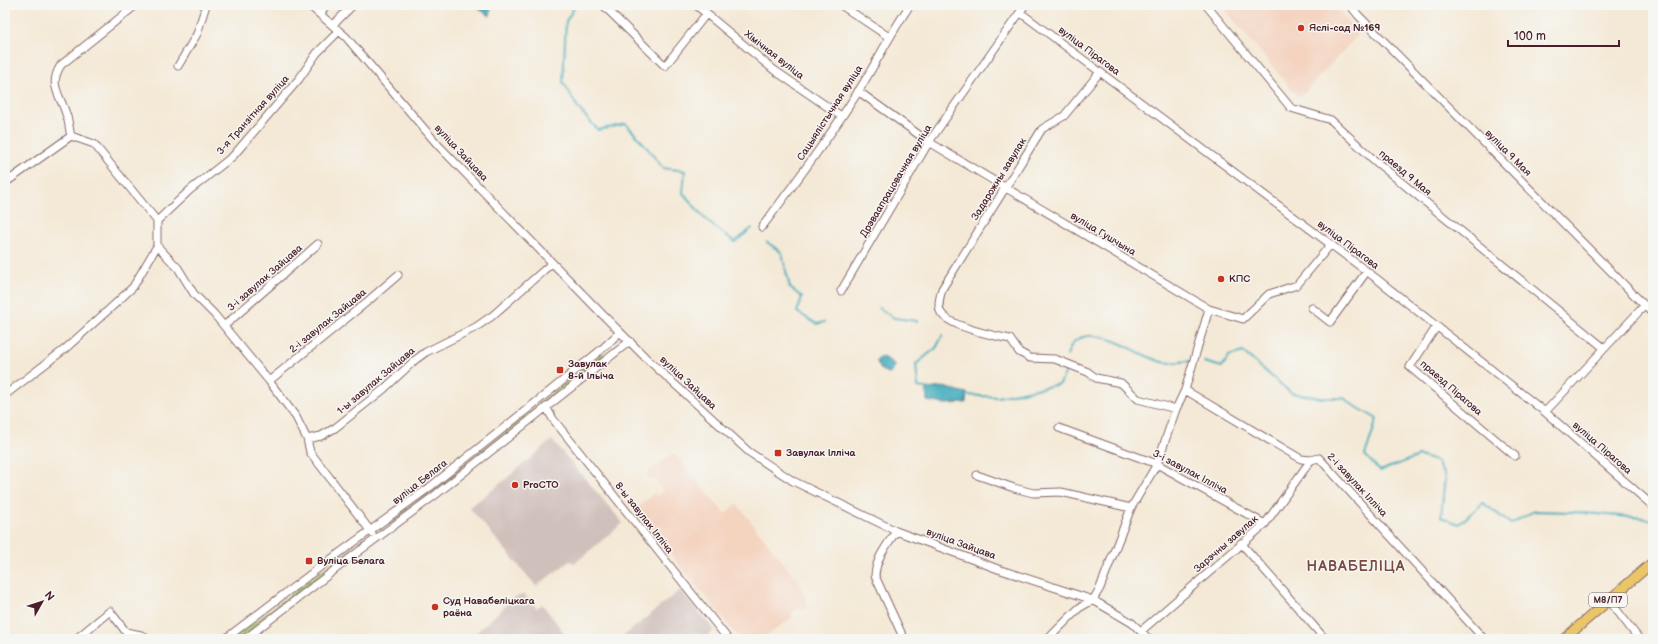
<svg xmlns="http://www.w3.org/2000/svg" width="1658" height="644" font-family="'Balsamiq Sans',sans-serif">
<rect width="100%" height="100%" fill="#f6f6f2"/>
<filter id="ink" filterUnits="userSpaceOnUse"><feTurbulence type="fractalNoise" baseFrequency=".025" numOctaves="2"/><feDisplacementMap in="SourceGraphic" scale="8" xChannelSelector="R" yChannelSelector="G"/><feConvolveMatrix kernelMatrix="1 2 1 2 8 2 1 2 1" color-interpolation-filters="sRGB"/></filter>
<filter id="wash" filterUnits="userSpaceOnUse"><feTurbulence type="fractalNoise" baseFrequency=".012" numOctaves="4" result="noise"/><feDisplacementMap in="SourceGraphic" scale="16" xChannelSelector="R" yChannelSelector="G"/><feGaussianBlur stdDeviation="0.9" result="paint"/><feColorMatrix in="noise" values="0 0 0 0 0 0 0 0 0 0 0 0 0 0 0 0 0 1.4 0 .05"/><feComposite in="paint" operator="in"/></filter>
<g filter="url(#wash)">
<rect width="100%" height="100%" fill="#f4e9d6"/>
<!-- built -->
<path fill="#f4d3bf" d="M 1221,5 L 1335,5 L 1359,34 L 1299,98 Z
M 673,453 L 725,514 L 737,504 L 801,585 L 808,606 L 803,610 L 800,607 L 791,614 L 793,617 L 762,639 L 740,639 L 635,510 L 654,493 L 657,496 L 663,490 L 654,479 L 651,481 L 646,474 Z"/>
<!-- industrial -->
<path fill="#d0c0bb" d="M 552,440 L 623,523 L 575,563 L 570,561 L 536,586 L 469,507 L 489,493 Z
M 680,590 L 714,630 L 703,639 L 620,639 Z
M 524,594 L 537,608 L 542,604 L 569,639 L 469,639 L 514,598 Z"/>
<!-- green -->
<path fill="#a8ca72" stroke="#79744e" d="M 602,353 L 605,356 L 495,445 L 390,525 L 388,523 L 445,480 Z
M 352,548 L 355,551 L 241,639 L 233,639 Z"/>
<!-- water -->
<path fill="#3caabb" stroke="#436473" d="M 480,5 L 489,5 L 491,8 L 490,16 L 479,9 Z
M 882,356 L 896,365 L 890,374 L 881,370 L 876,360 Z
M 943,387 L 967,393 L 966,403 L 945,404 L 927,401 L 926,389 Z"/>
<g fill="none" stroke-linecap="round" stroke-linejoin="round">
<!-- stream -->
<path stroke="#3caabb" stroke-width="2" d="M 576,5 L 566,21 L 563,82 L 578,108 L 598,130 L 626,124 L 645,145 L 663,168 L 685,171 L 683,193 L 708,222 L 735,242 L 752,228
M 767,242 L 782,253 L 790,288 L 802,297 L 797,312 L 817,324 L 824,322
M 879,308 L 894,318 L 917,321
M 1067,355 C 1069,351 1071,344 1074,342 C 1097,322 1138,356 1162,362 C 1170,364 1181,362 1190,361
M 1204,362 L 1222,367 L 1229,356 L 1243,352 L 1291,393 L 1321,398 L 1344,398 L 1350,403 L 1377,419 L 1365,455 L 1380,471 L 1419,456 L 1436,461 L 1445,477 L 1441,517 L 1459,524 L 1483,503 L 1511,524 L 1534,511 L 1573,512 L 1643,518 L 1653,521
M 931,389 L 918,387 L 916,364 L 936,348 L 943,335
M 965,395 L 998,397 L 1060,384 L 1066,371"/>
</g>
</g>
<g filter="url(#ink)">
<g fill="none" stroke-linecap="round" stroke-linejoin="round">
<defs>
<path id="minor" d="M 136,5 L 61,65 C 48,85 60,94 66,114 C 69,121 69,129 71,136 L 94,144 L 157,221
M 309,5 L 346,37 L 438,145 L 601,313 L 646,358 L 749,452 L 793,481 L 896,531 L 998,569 L 1093,600 L 1132,623 L 1149,639
M 603,5 L 665,66 L 707,13
M 696,5 L 774,70 L 841,116
M 841,5 L 889,37
M 1206,5 L 1291,108 L 1331,120 L 1374,160 L 1604,348
M 1350,5 L 1358,15 L 1653,314
M 1021,13 L 1377,279 L 1545,412 L 1653,506
M 321,15 L 325,5
M 333,25 L 353,5
M 178,66 L 197,34 L 206,5
M 1100,72 L 1064,116 L 1042,129 L 942,289 C 940,297 937,306 941,313 C 950,327 995,336 1010,339 L 1019,352 L 1030,358 L 1055,359 L 1088,372 L 1096,378 L 1121,383 L 1138,399 L 1176,409
M 858,91 L 929,142 L 1209,309 L 1243,319 L 1269,294 L 1297,285 L 1331,244
M 5,183 L 71,136
M 762,227 C 795,183 828,139 858,92 C 876,63 891,33 910,5
M 157,246 L 178,268 L 194,294 L 214,314 L 269,381 L 296,417 L 307,439 L 321,436 L 335,428 L 384,389 L 415,360 L 426,352 L 476,327 L 492,316 L 552,263
M 841,291 L 929,142 L 1025,5
M 1312,308 L 1330,322 L 1367,271
M 224,326 L 318,244
M 1437,326 L 1410,367 L 1515,456
M 269,381 L 368,301 L 398,275
M 1185,390 L 1301,459 L 1311,460 L 1319,458 L 1484,639
M 5,395 L 65,349 L 115,304 L 133,287 L 157,246 L 157,221 L 190,190 L 233,156 L 299,79 L 317,53 L 339,31
M 546,407 L 553,419 L 728,639
M 1545,412 L 1645,305
M 1059,428 L 1157,464 L 1265,524
M 307,439 L 310,452 L 372,533
M 977,475 L 1014,488 L 1033,493 L 1061,492 L 1131,508
M 896,531 C 887,546 876,557 875,576 L 904,639
M 1241,543 L 1325,639
M 1609,600 L 1639,639
M 1141,631 L 1265,524 L 1311,460
M 76,639 L 110,611 L 126,632 L 141,635 L 147,639
M 225,639 L 316,570 L 430,487 L 540,399 L 602,349 L 620,332
M 245,639 L 358,552 L 434,496 L 630,341
M 1048,639 L 1079,608 L 1093,600 L 1100,588 L 1131,508 L 1157,464 L 1176,409 L 1185,390 L 1209,309"/>
<path id="major" d="M 1564,639 L 1653,562"/>
</defs>
<!-- minor casing -->
<use href="#minor" stroke="#866667" stroke-width="9"/>
<!-- major casing -->
<use href="#major" stroke="#866667" stroke-width="11"/>
<!-- minor -->
<use href="#minor" stroke="#fff" stroke-width="7"/>
<!-- major -->
<use href="#major" stroke="#eac669" stroke-width="9"/>
</g>
</g>
<!-- markers -->
<g fill="#c8321e" stroke="#f6f6f2" stroke-width="1.5">
<circle cx="1301" cy="28" r="4"/>
<circle cx="1221" cy="279" r="4"/>
<rect x="556" y="366" width="8" height="8" rx="2"/>
<rect x="774" y="449" width="8" height="8" rx="2"/>
<circle cx="515" cy="485" r="4"/>
<rect x="305" y="557" width="8" height="8" rx="2"/>
<circle cx="435" cy="607" r="4"/>
</g>
<g text-anchor="middle" dominant-baseline="central" stroke-width="3" stroke-linejoin="round" paint-order="stroke">
<!-- shield labels -->
<rect fill="#f6f6f2" stroke="#7e6067" stroke-width="1" x="1589" y="593" width="38" height="14" rx="3"/>
<g font-size="9" font-weight="bold" fill="#4a1f2b">
<text x="1608" y="600">М8/П7</text>
</g>
<!-- poi labels -->
<g font-size="10" font-weight="bold" fill="#4a1f2b" stroke="#f6f6f2" text-anchor="start">
<text x="1309" y="28">Яслі-сад №169</text>
<text x="1229" y="279">КПС</text>
<text x="568" y="364">Завулак<tspan x="568" dy="12">8-й Ільіча</tspan></text>
<text x="786" y="453">Завулак Ілліча</text>
<text x="523" y="485">ProСТО</text>
<text x="317" y="561">Вуліца Белага</text>
<text x="443" y="601">Суд Навабеліцкага<tspan x="443" dy="12">раёна</tspan></text>
</g>
<!-- street labels -->
<g font-size="10" fill="#4a1f2b" stroke="#f6f6f2">
<text transform="translate(1089 51) rotate(37)">вуліца Пірагова</text>
<text transform="translate(774 55) rotate(38)">Хімічная вуліца</text>
<text transform="translate(830 113) rotate(-57)">Сацыялістычная вуліца</text>
<text transform="translate(253 115) rotate(-48)">3-я Транзітная вуліца</text>
<text transform="translate(461 153) rotate(47)">вуліца Зайцава</text>
<text transform="translate(1508 153) rotate(45)">вуліца 9 Мая</text>
<text transform="translate(1405 173) rotate(40)">праезд 9 Мая</text>
<text transform="translate(999 179) rotate(-58)">Задарожны завулак</text>
<text transform="translate(896 181) rotate(-59)">Дрэваапрацовачная вуліца</text>
<text transform="translate(1103 234) rotate(31)">вуліца Гушчына</text>
<text transform="translate(1348 245) rotate(37)">вуліца Пірагова</text>
<text transform="translate(265 278) rotate(-41)">3-і завулак Зайцава</text>
<text transform="translate(328 321) rotate(-39)">2-і завулак Зайцава</text>
<text transform="translate(376 381) rotate(-40)">1-ы завулак Зайцава</text>
<text transform="translate(688 383) rotate(43)">вуліца Зайцава</text>
<text transform="translate(1451 388) rotate(41)">праезд Пірагова</text>
<text transform="translate(1602 448) rotate(41)">вуліца Пірагова</text>
<text transform="translate(1190 472) rotate(28)">3-і завулак Ілліча</text>
<text transform="translate(420 482) rotate(-38)">вуліца Белага</text>
<text transform="translate(1357 485) rotate(47)">2-і завулак Ілліча</text>
<text transform="translate(644 518) rotate(52)">8-ы завулак Ілліча</text>
<text transform="translate(961 544) rotate(20)">вуліца Зайцава</text>
<text transform="translate(1226 544) rotate(-41)">Зарэчны завулак</text>
</g>
<!-- district labels -->
<g font-size="14" font-weight="bold" letter-spacing="1" fill="#794a41" stroke="#f6f6f2">
<text x="1356" y="566">НАВАБЕЛІЦА</text>
</g>
</g>
<!-- margin -->
<rect width="1658" height="644" fill="none" stroke="#f6f6f2" stroke-width="20"/>
<!-- north arrow -->
<g transform="translate(42 602) rotate(51)" stroke="#f6f6f2" stroke-width="3" paint-order="stroke">
<path d="M0-3L7 15L0 10L-7 15Z" fill="#4a1f2b"/>
<text y="-6" font-size="11" font-weight="bold" text-anchor="middle" fill="#4a1f2b">N</text>
</g>
<!-- scale -->
<path d="M1508 40v6h111v-6" fill="none" stroke="#4a1f2b" stroke-width="2"/>
<text x="1514" y="40" font-size="12" fill="#4a1f2b" stroke="#f6f6f2" stroke-width="3" paint-order="stroke">100 m</text>
</svg>
